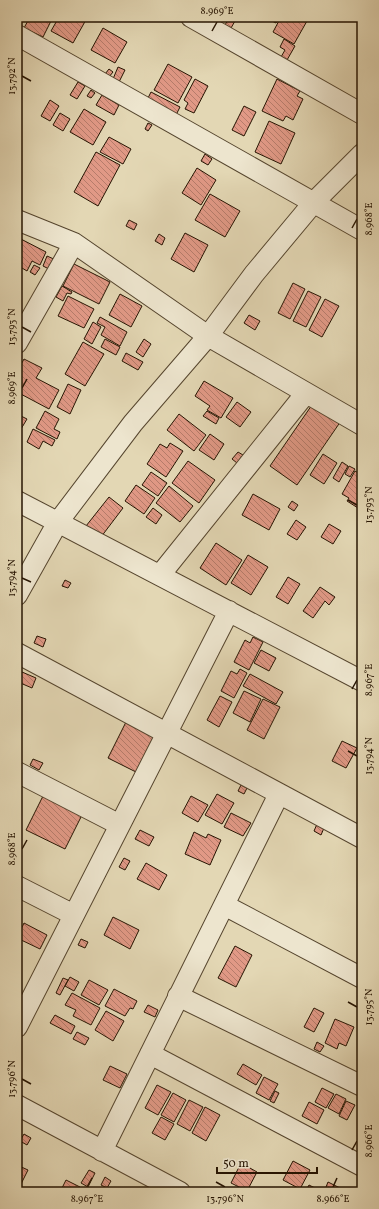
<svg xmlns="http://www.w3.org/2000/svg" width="379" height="1209" font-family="Vollkorn,serif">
<defs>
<pattern id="building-back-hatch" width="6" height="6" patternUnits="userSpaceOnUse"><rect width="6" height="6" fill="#e19986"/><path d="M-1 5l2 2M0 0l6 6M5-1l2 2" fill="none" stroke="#b67c6b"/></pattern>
</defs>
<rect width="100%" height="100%" fill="#e3d7b4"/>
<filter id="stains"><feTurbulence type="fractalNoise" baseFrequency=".005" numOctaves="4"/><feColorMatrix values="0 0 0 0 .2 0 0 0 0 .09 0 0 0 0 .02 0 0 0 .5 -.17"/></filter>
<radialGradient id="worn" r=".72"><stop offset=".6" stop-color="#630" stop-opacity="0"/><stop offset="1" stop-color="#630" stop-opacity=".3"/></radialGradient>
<!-- building -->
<path fill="url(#building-back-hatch)" stroke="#261402" d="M 30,17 L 48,17 L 52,19 L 43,37 L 24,28 Z
M 59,17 L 87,18 L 73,43 L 51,31 Z
M 271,17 L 280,17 L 276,23 L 270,20 Z
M 281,17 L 301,17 L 307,21 L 294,44 L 273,32 Z
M 229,18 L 235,21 L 231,28 L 225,25 Z
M 103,28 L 127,42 L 115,63 L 91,50 Z
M 284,39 L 295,46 L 287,60 L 281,57 L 285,50 L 280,47 Z
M 168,64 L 192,77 L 178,103 L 154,90 Z
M 118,67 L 125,70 L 119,82 L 113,79 Z
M 109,69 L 113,72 L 109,77 L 105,74 Z
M 195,79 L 208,86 L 194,113 L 185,109 L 188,103 L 184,100 Z
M 277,79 L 300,91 L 297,96 L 303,99 L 293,120 L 286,116 L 283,121 L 262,111 Z
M 78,82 L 85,86 L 77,99 L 70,95 Z
M 91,90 L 95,93 L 91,98 L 87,96 Z
M 151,92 L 180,107 L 176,115 L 147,100 Z
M 102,95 L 119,105 L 114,115 L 96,105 Z
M 50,100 L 59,106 L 50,121 L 41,116 Z
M 244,106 L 256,112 L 244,136 L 232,130 Z
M 84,109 L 106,122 L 93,145 L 70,132 Z
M 60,113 L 70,119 L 63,131 L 53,125 Z
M 269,121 L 295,133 L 281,164 L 255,152 Z
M 148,123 L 152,125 L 148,131 L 145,129 Z
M 109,137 L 131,149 L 123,164 L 100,152 Z
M 96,152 L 120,165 L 98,206 L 74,192 Z
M 205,154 L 212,159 L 208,165 L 201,161 Z
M 197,168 L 216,180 L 201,205 L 182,193 Z
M 210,194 L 240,211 L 225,237 L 195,220 Z
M 129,220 L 137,224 L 134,230 L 126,226 Z
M 185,233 L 208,245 L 194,272 L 171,259 Z
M 159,234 L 165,238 L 162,245 L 155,241 Z
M 17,237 L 46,252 L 40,265 L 32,261 L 27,271 L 17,265 Z
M 47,256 L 56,260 L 51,270 L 43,266 Z
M 74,264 L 110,282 L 99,304 L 63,286 Z
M 34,265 L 40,268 L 35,275 L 30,272 Z
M 293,283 L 305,289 L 290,319 L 278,313 Z
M 62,286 L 72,292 L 71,294 L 67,293 L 63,301 L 56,297 Z
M 308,291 L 321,297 L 306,327 L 293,321 Z
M 120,294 L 142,306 L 131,327 L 109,315 Z
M 68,296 L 94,309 L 84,328 L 58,316 Z
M 325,299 L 339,306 L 322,337 L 309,330 Z
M 249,315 L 260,321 L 255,330 L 244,323 Z
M 100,317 L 127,332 L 120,346 L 101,335 L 105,327 L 97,323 Z
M 93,322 L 101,327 L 92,344 L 84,339 Z
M 105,339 L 120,347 L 116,355 L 101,347 Z
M 144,339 L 151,344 L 143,357 L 136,352 Z
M 83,342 L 104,354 L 85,386 L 65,374 Z
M 126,353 L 143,362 L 138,370 L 122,361 Z
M 24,359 L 42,368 L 36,378 L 59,390 L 49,409 L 17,392 L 17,372 Z
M 204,381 L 233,398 L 221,418 L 207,410 L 210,406 L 195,396 Z
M 68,384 L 81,390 L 70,414 L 57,407 Z
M 316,399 L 343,418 L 297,485 L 270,466 Z
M 237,402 L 251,412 L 240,427 L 226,417 Z
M 45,411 L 59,419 L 54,429 L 60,432 L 57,439 L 36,428 Z
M 207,411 L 219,418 L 216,424 L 203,416 Z
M 17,414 L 27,419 L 18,434 L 17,434 Z
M 179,414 L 206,435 L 194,451 L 167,430 Z
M 33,429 L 55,440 L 52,446 L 43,441 L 39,449 L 27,442 Z
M 210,434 L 224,444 L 214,460 L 199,450 Z
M 170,443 L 183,451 L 166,477 L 147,464 L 160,444 L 167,448 Z
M 238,452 L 243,455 L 237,463 L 232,459 Z
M 323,454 L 337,463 L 324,484 L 310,475 Z
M 188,461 L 215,480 L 199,503 L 172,483 Z
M 342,462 L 348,466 L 339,482 L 333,478 Z
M 349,466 L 355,469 L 350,477 L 345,474 Z
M 355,471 L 362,475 L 362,501 L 358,508 L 347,501 L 349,498 L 342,494 Z
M 151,472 L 167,483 L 158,496 L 142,485 Z
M 136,485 L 155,498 L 144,514 L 125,501 Z
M 169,486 L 193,506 L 180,522 L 156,503 Z
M 253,494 L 280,509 L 269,530 L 242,515 Z
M 109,497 L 123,508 L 101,537 L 86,526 Z
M 292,501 L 298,505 L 294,511 L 288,507 Z
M 153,508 L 162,515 L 156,524 L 146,517 Z
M 296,520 L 306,527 L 297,540 L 287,534 Z
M 329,524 L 341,531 L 333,544 L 321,537 Z
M 216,543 L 242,560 L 226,585 L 200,568 Z
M 248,555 L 268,567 L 251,595 L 231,583 Z
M 288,577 L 300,584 L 288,604 L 276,597 Z
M 65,580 L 71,583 L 68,588 L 62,586 Z
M 320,587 L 335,597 L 329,605 L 325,601 L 313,618 L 303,611 Z
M 37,636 L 46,639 L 43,647 L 34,643 Z
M 253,637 L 263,642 L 249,670 L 234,662 L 245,640 L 250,643 Z
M 261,650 L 276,658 L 269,671 L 254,663 Z
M 240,669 L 247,673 L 234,698 L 221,691 L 231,671 L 237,674 Z
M 22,672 L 36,678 L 32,688 L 18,682 Z
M 250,674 L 283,692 L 276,704 L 243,686 Z
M 244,691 L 261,699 L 250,722 L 233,713 Z
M 220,696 L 232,702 L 219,727 L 207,720 Z
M 263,699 L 280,707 L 264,739 L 247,730 Z
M 126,722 L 155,736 L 136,772 L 108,758 Z
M 342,741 L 357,748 L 346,768 L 332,761 Z
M 33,759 L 43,763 L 39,770 L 30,765 Z
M 241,785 L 247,788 L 244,794 L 238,791 Z
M 44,794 L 83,813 L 65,849 L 26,830 Z
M 217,794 L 234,803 L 222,824 L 205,815 Z
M 191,796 L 208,805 L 198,822 L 182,813 Z
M 231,813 L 251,823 L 243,836 L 224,827 Z
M 317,824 L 324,828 L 321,835 L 314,831 Z
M 140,830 L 154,837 L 149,846 L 135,839 Z
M 194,832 L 206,838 L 208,834 L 221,840 L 210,865 L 185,854 Z
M 124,858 L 130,861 L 125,870 L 119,867 Z
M 146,863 L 167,875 L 159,890 L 137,879 Z
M 113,917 L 139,930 L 130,949 L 104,935 Z
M 24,923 L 47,935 L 40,949 L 17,938 Z
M 81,939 L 88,942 L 85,948 L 78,945 Z
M 235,946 L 252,955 L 236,987 L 218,978 Z
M 70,977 L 79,982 L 74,991 L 65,986 Z
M 63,978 L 68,980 L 60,995 L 56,993 Z
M 89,980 L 108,990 L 99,1005 L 81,995 Z
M 114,989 L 137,1001 L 133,1009 L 130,1008 L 125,1016 L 105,1006 Z
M 72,993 L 100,1008 L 91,1025 L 73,1016 L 76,1010 L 65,1005 Z
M 148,1005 L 158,1010 L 155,1017 L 144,1012 Z
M 314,1008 L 324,1013 L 314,1032 L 304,1027 Z
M 106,1011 L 124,1021 L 113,1041 L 95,1030 Z
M 55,1015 L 75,1026 L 71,1034 L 50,1023 Z
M 335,1019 L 354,1027 L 346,1046 L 339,1043 L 337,1049 L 325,1043 Z
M 77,1032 L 89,1038 L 85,1045 L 73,1039 Z
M 317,1042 L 324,1046 L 320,1052 L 314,1049 Z
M 243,1064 L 262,1075 L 256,1085 L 237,1074 Z
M 110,1066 L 127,1074 L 120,1088 L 103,1080 Z
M 264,1077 L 278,1084 L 269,1100 L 256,1093 Z
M 157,1085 L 171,1092 L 158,1115 L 145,1108 Z
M 322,1088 L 334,1094 L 326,1108 L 315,1102 Z
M 275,1091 L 279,1093 L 274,1103 L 270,1101 Z
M 173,1093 L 186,1100 L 174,1122 L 161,1115 Z
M 336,1094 L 346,1099 L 339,1114 L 328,1108 Z
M 189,1100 L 203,1107 L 190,1131 L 177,1124 Z
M 346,1101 L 355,1105 L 347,1120 L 339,1116 Z
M 309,1102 L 324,1110 L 317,1124 L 302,1116 Z
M 205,1107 L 220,1115 L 206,1141 L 192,1133 Z
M 161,1117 L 174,1124 L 165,1140 L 152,1133 Z
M 24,1134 L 31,1138 L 27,1145 L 20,1141 Z
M 293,1161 L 310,1170 L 300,1189 L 283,1180 Z
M 241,1163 L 257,1172 L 247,1191 L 231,1183 Z
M 17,1165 L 28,1170 L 19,1188 L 17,1187 Z
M 89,1170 L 95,1173 L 88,1187 L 81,1183 Z
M 105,1177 L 111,1181 L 107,1188 L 101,1185 Z
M 66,1180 L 80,1187 L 77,1192 L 60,1192 Z
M 328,1182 L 340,1188 L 338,1192 L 324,1192 Z
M 309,1185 L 321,1191 L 321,1192 L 305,1192 Z"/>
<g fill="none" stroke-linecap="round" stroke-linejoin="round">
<defs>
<path id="minor" d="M 191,17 L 362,114
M 17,35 L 362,230
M 17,220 L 74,243 L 208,336 L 362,425
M 17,343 L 74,243
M 17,501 L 362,681
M 160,575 L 306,393
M 17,595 L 58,522 L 133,423 L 208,336 L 254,274 L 314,202 L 362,154
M 17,653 L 362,838
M 17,772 L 120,825
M 17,886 L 74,915
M 224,905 L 362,978
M 178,996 L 362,1086
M 17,1027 L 229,611
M 150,1054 L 362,1166
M 17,1105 L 180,1192
M 102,1151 L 279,794"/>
</defs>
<!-- minor casing -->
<use href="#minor" stroke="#55452e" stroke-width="22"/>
<!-- minor -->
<use href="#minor" stroke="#ede5ce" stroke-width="20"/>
</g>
<!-- ticks -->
<path fill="none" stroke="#261402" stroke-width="1.5" d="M 212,31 L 217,22M 22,76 L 31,81M 352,228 L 357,219M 22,327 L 31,332M 22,388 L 27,379M 348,500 L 357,505M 22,578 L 31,582M 352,689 L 357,680M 348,751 L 357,756M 22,849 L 27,840M 348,1002 L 357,1007M 22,1079 L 31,1084M 352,1150 L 357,1141M 216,1182 L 225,1187M 87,1187 L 92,1178M 333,1187 L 337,1178"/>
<!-- margin -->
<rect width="379" height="1209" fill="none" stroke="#e3d7b4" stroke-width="44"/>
<!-- scale -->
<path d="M217 1167v6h100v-6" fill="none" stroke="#261402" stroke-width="2"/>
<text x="223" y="1167" font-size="12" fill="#261402" stroke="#ede5ce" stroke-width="3" paint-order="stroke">50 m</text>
<rect x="22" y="22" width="335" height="1165" fill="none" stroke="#261402" stroke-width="1.5"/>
<g font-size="10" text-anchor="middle" fill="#261402">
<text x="217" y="14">8.969°E</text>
<text transform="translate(11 76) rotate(-90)" y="4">13.792°N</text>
<text transform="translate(368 219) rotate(-90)" y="4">8.968°E</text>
<text transform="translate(11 327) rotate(-90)" y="4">13.793°N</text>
<text transform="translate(11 388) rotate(-90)" y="4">8.969°E</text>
<text transform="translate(368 505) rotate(-90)" y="4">13.793°N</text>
<text transform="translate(11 578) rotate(-90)" y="4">13.794°N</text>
<text transform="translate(368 680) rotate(-90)" y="4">8.967°E</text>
<text transform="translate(368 756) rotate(-90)" y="4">13.794°N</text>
<text transform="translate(11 849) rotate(-90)" y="4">8.968°E</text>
<text transform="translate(368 1007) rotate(-90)" y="4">13.795°N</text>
<text transform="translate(11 1079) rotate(-90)" y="4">13.796°N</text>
<text transform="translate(368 1141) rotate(-90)" y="4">8.966°E</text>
<text x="87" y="1202">8.967°E</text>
<text x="225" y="1202">13.796°N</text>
<text x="333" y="1202">8.966°E</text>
</g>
<rect width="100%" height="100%" filter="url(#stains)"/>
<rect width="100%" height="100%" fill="url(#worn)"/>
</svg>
